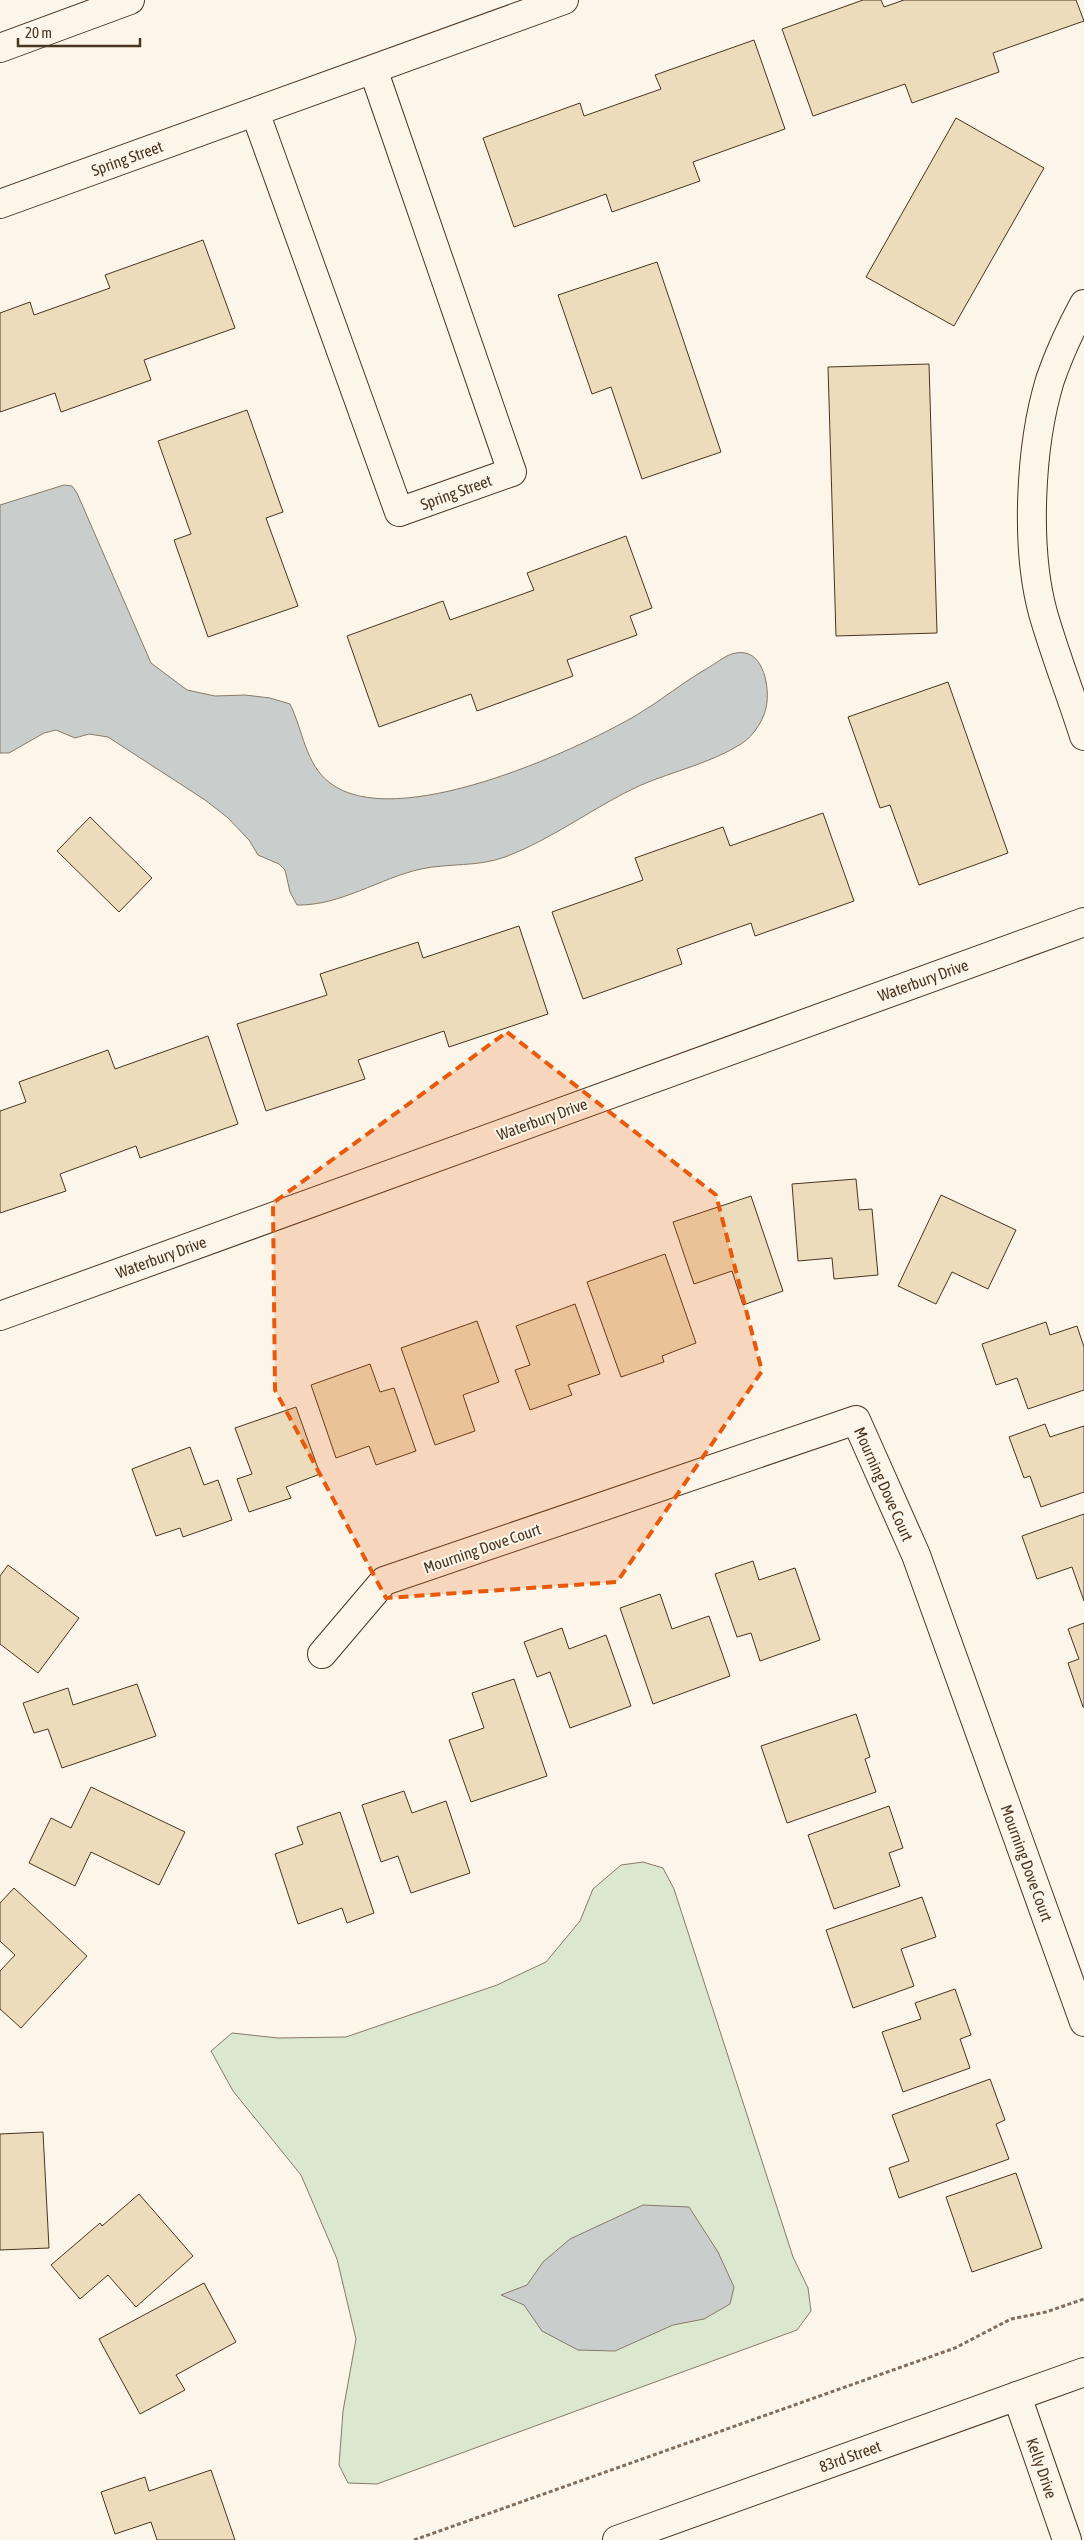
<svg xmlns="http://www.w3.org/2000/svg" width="1084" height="2540" font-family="'Asap Condensed',sans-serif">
<rect width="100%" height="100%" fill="#fbf6e9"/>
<!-- green -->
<path fill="#dce7d0" stroke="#887966" d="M 643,1862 L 663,1868 L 674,1889 L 793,2257 L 808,2288 L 811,2311 L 797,2330 L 377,2484 L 348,2483 L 339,2465 L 343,2411 L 356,2339 L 337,2259 L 301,2175 L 233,2091 L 211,2051 L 232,2033 L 278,2038 L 346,2037 L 497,1985 L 546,1962 L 580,1921 L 593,1889 L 621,1865 Z"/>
<!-- water -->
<path fill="#c9cecd" stroke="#887966" d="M 64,485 L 72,486 L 77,493 L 151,663 L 187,690 L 215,696 L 245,695 L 270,698 L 290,704 C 303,730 305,764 330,783 C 395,833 573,752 635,716 C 661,701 684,681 711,666 C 718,662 727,654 736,653 C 762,648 769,683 767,702 C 766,717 754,736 741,744 C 711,763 674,771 641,785 C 595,806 553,839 505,857 C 478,867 449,863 421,869 C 380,878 340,906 297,905 L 290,892 L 285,870 L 279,864 L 258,855 L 249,840 L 227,817 L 205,800 L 108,737 L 89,734 L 75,738 L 56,730 L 44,733 L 9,753 L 0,753 L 0,505 Z
M 643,2205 L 689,2207 L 718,2252 L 734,2287 L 730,2304 L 704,2319 L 673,2325 L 615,2351 L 578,2350 L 542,2331 L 524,2305 L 501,2295 L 527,2285 L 543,2262 L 570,2239 Z"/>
<!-- building -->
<path fill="#ecdcbc" stroke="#4a3520" d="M 863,0 L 881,0 L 884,7 L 904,0 L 1076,0 L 1084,21 L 993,53 L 999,72 L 912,103 L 905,84 L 813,116 L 782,29 Z
M 754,40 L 785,129 L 693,162 L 700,181 L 612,212 L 606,194 L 514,227 L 483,138 L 580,103 L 584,116 L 661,89 L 655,75 Z
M 956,118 L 1044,168 L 954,326 L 866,277 Z
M 203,240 L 235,328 L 144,360 L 151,380 L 61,412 L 55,393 L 0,412 L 0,313 L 30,302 L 34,315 L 110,288 L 105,275 Z
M 657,262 L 721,452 L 642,479 L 611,387 L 592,394 L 558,295 Z
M 929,364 L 937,633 L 836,636 L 828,367 Z
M 247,410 L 283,512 L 266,518 L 298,606 L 208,637 L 174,540 L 191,534 L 158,441 Z
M 626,536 L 652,608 L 630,616 L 637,635 L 567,660 L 573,676 L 477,711 L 471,694 L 379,727 L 347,636 L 443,601 L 450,620 L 534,590 L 527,573 Z
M 948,682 L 1008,853 L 919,885 L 890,805 L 880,808 L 848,717 Z
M 823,813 L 854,901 L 755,936 L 751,923 L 677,949 L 682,964 L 583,999 L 552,912 L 643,880 L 635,858 L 723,827 L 730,846 Z
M 90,817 L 152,878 L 119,912 L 57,851 Z
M 519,926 L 548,1014 L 449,1047 L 444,1031 L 358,1060 L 365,1079 L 266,1111 L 237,1024 L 327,995 L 320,974 L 418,942 L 423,958 Z
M 208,1036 L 238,1124 L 140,1158 L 136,1146 L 60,1174 L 66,1191 L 0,1213 L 0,1111 L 26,1102 L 19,1082 L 108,1050 L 115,1069 Z
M 856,1179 L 859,1210 L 872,1209 L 878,1275 L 834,1279 L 832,1258 L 798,1261 L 792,1184 Z
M 941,1195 L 1016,1230 L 988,1289 L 952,1272 L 936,1304 L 898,1286 Z
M 751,1196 L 783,1291 L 743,1305 L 732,1271 L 694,1284 L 673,1222 Z
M 665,1254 L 696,1343 L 662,1356 L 664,1362 L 621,1377 L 587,1282 Z
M 575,1304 L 600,1374 L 568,1385 L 572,1395 L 530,1410 L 515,1370 L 530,1365 L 516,1326 Z
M 477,1321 L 499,1382 L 463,1395 L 475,1431 L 435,1445 L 401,1348 Z
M 1046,1322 L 1050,1335 L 1077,1326 L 1084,1347 L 1084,1390 L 1028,1409 L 1017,1378 L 996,1385 L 982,1344 Z
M 370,1364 L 380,1392 L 394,1388 L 416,1451 L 376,1465 L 369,1446 L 336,1458 L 311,1385 Z
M 296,1407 L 320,1474 L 286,1487 L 291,1498 L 249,1512 L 237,1479 L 252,1474 L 235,1428 Z
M 1045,1424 L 1050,1437 L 1084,1426 L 1084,1492 L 1041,1507 L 1030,1476 L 1024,1478 L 1009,1437 Z
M 190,1447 L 204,1485 L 218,1480 L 232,1520 L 183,1537 L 180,1528 L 156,1536 L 132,1469 Z
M 1084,1514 L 1084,1601 L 1072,1567 L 1037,1579 L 1022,1536 Z
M 753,1561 L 759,1580 L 795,1568 L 820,1640 L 760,1661 L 751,1633 L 737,1637 L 715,1574 Z
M 8,1565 L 79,1618 L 38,1673 L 0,1644 L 0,1576 Z
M 660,1594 L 672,1629 L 709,1616 L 730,1676 L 653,1704 L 620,1608 Z
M 1084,1623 L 1084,1707 L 1083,1707 L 1068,1663 L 1079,1659 L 1068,1629 Z
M 562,1628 L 569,1649 L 606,1635 L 631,1706 L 570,1728 L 550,1672 L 537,1677 L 524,1642 Z
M 514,1679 L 547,1776 L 471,1802 L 449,1740 L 484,1728 L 472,1693 Z
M 137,1684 L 156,1736 L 62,1768 L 48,1729 L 34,1733 L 23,1703 L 68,1688 L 73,1705 Z
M 856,1714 L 870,1757 L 865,1759 L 876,1792 L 787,1823 L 761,1746 Z
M 91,1787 L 185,1832 L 159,1885 L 91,1852 L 75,1886 L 29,1863 L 51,1818 L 71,1828 Z
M 404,1791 L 412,1813 L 446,1801 L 470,1873 L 411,1893 L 398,1856 L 381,1862 L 362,1805 Z
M 889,1806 L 903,1848 L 889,1853 L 900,1886 L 834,1909 L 808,1835 Z
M 340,1812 L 374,1913 L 347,1923 L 342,1908 L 298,1924 L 275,1854 L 303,1844 L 297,1827 Z
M 14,1888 L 87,1956 L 21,2028 L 0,2009 L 0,1971 L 15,1955 L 0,1941 L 0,1903 Z
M 922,1897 L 936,1937 L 901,1949 L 914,1986 L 853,2008 L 826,1930 Z
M 955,1989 L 971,2035 L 960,2039 L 970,2068 L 903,2092 L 882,2032 L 921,2019 L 915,2003 Z
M 990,2079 L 1005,2120 L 996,2124 L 1009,2159 L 899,2198 L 889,2168 L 909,2161 L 892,2115 Z
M 43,2132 L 49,2248 L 0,2250 L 0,2134 Z
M 1016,2173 L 1042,2248 L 972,2272 L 946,2197 Z
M 139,2194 L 193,2256 L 136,2307 L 108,2275 L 80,2299 L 51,2265 L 100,2223 L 102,2226 Z
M 204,2283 L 236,2342 L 176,2375 L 185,2390 L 140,2414 L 99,2339 Z
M 211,2470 L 235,2540 L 157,2540 L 151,2522 L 115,2534 L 101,2492 L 145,2477 L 149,2491 Z"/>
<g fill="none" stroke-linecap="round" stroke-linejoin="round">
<defs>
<path id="street" d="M 0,48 L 130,0
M 255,112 L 399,512 L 512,472 L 373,69
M 0,204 L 564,0
M 1084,304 C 1071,328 1059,354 1050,380 C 1030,446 1025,547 1043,613 C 1055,655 1071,695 1084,736
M 0,1316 L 1084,922
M 322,1654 L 384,1581 L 856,1420 L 916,1555 L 1084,2022
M 1017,2396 L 1067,2540"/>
<path id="secondary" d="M 617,2540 L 1084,2372"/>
</defs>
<!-- street casing -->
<use href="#street" stroke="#4a3520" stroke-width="30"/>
<!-- secondary casing -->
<use href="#secondary" stroke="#4a3520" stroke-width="30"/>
<!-- path -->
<path stroke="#7f6f5c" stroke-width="3" stroke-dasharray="4 2.5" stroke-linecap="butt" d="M 414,2540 L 955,2348 L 1011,2319 L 1046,2312 L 1084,2299"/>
<!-- street -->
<use href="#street" stroke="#fbf6e9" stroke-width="28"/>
<!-- secondary -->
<use href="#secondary" stroke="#fbf6e9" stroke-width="28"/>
</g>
<!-- marked area -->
<path fill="#e8590c" fill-opacity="0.2" stroke="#e8590c" stroke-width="4" stroke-dasharray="10 6" stroke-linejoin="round" d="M 507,1032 L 716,1195 L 762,1371 L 617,1582 L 386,1598 L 275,1390 L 273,1203 Z"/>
<g text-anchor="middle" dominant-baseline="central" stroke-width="4" stroke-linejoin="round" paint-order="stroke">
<!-- street labels -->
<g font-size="16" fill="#4a3520" stroke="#fbf6e9">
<text transform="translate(127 158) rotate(-20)">Spring Street</text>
<text transform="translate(456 492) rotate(-20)">Spring Street</text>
<text transform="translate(923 980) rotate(-20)">Waterbury Drive</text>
<text transform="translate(542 1119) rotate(-20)">Waterbury Drive</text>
<text transform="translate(161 1257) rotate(-20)">Waterbury Drive</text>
<text transform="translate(884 1484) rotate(66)">Mourning Dove Court</text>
<text transform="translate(482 1548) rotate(-19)">Mourning Dove Court</text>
<text transform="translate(1027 1863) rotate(70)">Mourning Dove Court</text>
<text transform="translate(850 2456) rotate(-20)">83rd Street</text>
<text transform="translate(1042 2468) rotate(71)">Kelly Drive</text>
</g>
</g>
<!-- scale -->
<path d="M18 38v8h122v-8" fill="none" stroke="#4a3520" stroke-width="2.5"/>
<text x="25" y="38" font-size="15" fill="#4a3520" stroke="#fbf6e9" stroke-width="4" paint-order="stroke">20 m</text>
</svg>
